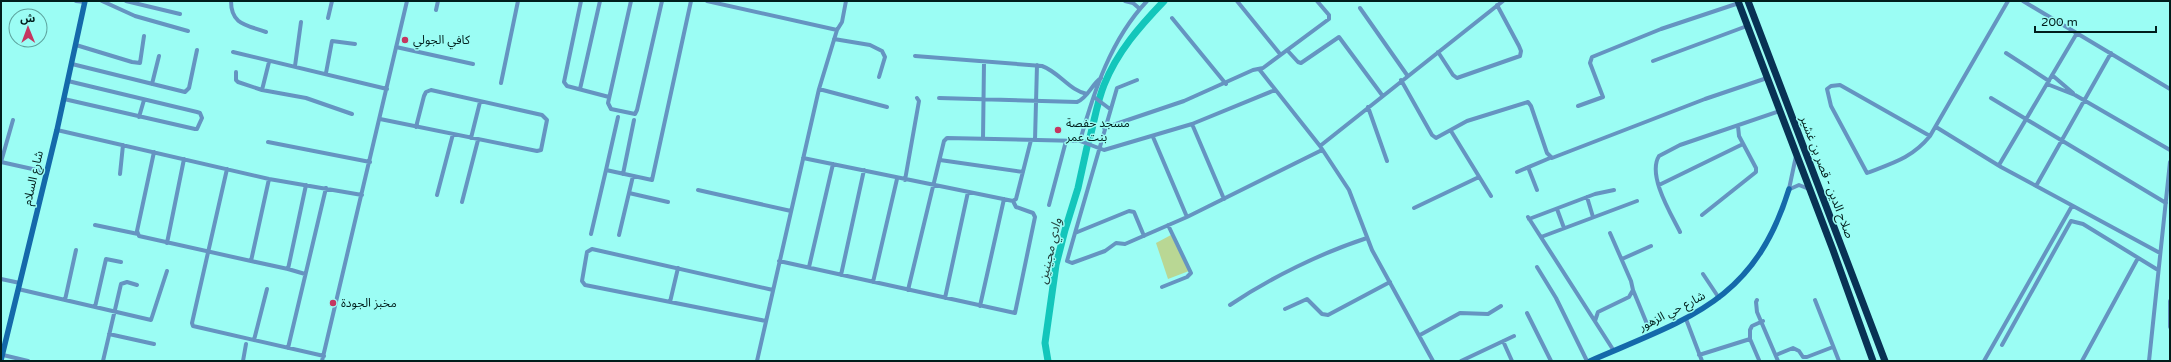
<svg xmlns="http://www.w3.org/2000/svg" width="2171" height="362" font-family="'Varela Round','Noto Sans Arabic',sans-serif">
<rect width="100%" height="100%" fill="#9bfdf4"/>
<!-- green -->
<path fill="#b9d794" d="M 1171,235 L 1189,271 L 1168,279 L 1156,243 Z"/>
<g fill="none" stroke-linecap="round" stroke-linejoin="round">
<!-- river -->
<path stroke="#13c6bb" stroke-width="7" d="M 1089,141 C 1094,123 1097,102 1104,85 C 1117,52 1140,26 1164,1
M 1048,361 L 1045,343 L 1056,265 L 1065,230 L 1078,188 L 1087,147"/>
<!-- street -->
<path stroke="#6594c1" stroke-width="4" d="M 76,1 L 85,2
M 102,1 L 135,16 L 188,31
M 126,1 L 180,14
M 231,1 C 231,25 247,25 266,32
M 581,1 L 564,82 L 567,86 L 609,97
M 631,1 L 608,103 L 611,109 L 635,114 L 637,110 L 662,1
M 707,1 L 837,30 L 819,89 L 757,361
M 1125,1 L 1133,3 L 1140,9
M 1237,1 L 1280,54
M 2023,1 L 2170,89
M 1360,8 L 1407,75
M 436,10 L 438,1
M 328,18 L 332,1
M 1172,18 L 1226,84
M 837,30 L 842,22 L 846,1
M 834,39 L 870,45 L 882,51 L 885,57 L 879,77
M 76,45 L 132,62 L 140,63 L 144,36
M 396,47 L 473,64
M 1287,50 L 1298,62 L 1301,63 L 1339,37 L 1382,95
M 233,52 L 387,89
M 1438,52 L 1453,75 L 1457,78 L 1520,56 L 1521,51 L 1519,46 L 1497,5
M 2006,53 L 2049,81
M 915,56 L 1042,66 C 1059,72 1070,91 1087,94
M 1653,61 L 1747,26
M 269,62 L 262,90 L 306,98 L 352,114
M 72,64 L 185,92 L 189,88 L 197,50
M 295,66 L 301,22
M 1259,69 L 1320,146 L 1349,190 L 1372,250 L 1433,361
M 236,72 L 236,80 L 238,82 L 262,90
M 326,73 L 332,41 L 355,44
M 2052,75 L 2073,93
M 1401,80 L 1432,135 L 1436,138 L 1467,121 L 1528,102 L 1531,106 L 1547,153 L 1552,158 L 1705,99 L 1767,78
M 501,83 L 518,1
M 152,84 L 159,56
M 2047,84 L 2075,95 L 2170,150
M 580,89 L 600,1
M 819,89 L 887,107
M 1094,97 L 1110,109
M 939,98 L 1077,102 C 1088,98 1091,85 1101,78
M 1991,98 L 2166,203
M 64,99 L 195,129 L 197,129 L 202,118 L 200,113 L 197,112 L 68,81
M 1578,106 L 1603,97 L 1590,63 L 1592,57 L 1661,29 L 1739,3
M 1368,107 L 1387,161
M 139,117 L 144,100
M 380,119 L 537,151 L 541,150 L 547,120 L 542,115 L 431,90 L 426,92 L 424,96 L 416,127
M 1192,124 L 1224,199
M 1936,127 L 2001,167 L 2160,253
M 1104,128 L 1184,101 L 1253,70 L 1263,68 L 1329,19 L 1329,15 L 1317,1
M 57,130 L 269,179 L 362,195
M 1451,131 L 1491,196
M 1930,136 L 1840,85 L 1831,86 L 1827,89 L 1831,106 L 1867,173 C 1893,163 1912,158 1930,136 L 2008,1
M 1153,137 L 1187,217
M 471,138 L 480,102
M 983,139 L 984,62
M 1035,140 L 1037,65
M 1080,141 C 1094,91 1111,39 1147,1
M 268,142 L 370,162
M 1320,146 L 1503,1
M 154,152 L 137,231 L 139,236 L 251,261 L 269,179
M 803,158 L 1013,201 L 1016,199 L 1031,140
M 940,160 L 1023,172
M 1,162 L 46,172
M 1,162 L 13,120
M 1999,165 L 2077,33
M 1528,167 L 1537,190
M 227,169 L 192,323 L 193,326 L 324,356
M 606,170 L 618,117
M 1517,172 L 1550,158
M 120,174 L 123,145
M 623,174 L 634,120
M 905,180 L 919,101 L 917,98
M 1659,185 L 1743,144
M 2036,186 L 2111,53
M 1789,189 L 1796,156
M 1790,189 L 1799,185 L 1809,189
M 698,190 L 791,211
M 629,193 L 668,202
M 437,195 L 453,134
M 1587,197 L 1593,217
M 462,202 L 478,140
M 1049,205 L 1066,141
M 1414,208 L 1479,177
M 1557,209 L 1564,228
M 1702,215 L 1756,172 L 1756,168 L 1739,136 L 1738,126
M 1528,217 L 1614,351
M 1529,219 L 1595,194 L 1614,190
M 95,225 L 138,234
M 1680,232 C 1671,214 1647,175 1659,156 L 1680,145 L 1780,111
M 1075,233 L 1117,88 L 1137,80
M 591,234 L 606,170 L 652,180 L 691,1
M 619,235 L 633,176
M 1144,236 L 1134,212 L 1129,211 L 1075,233 L 1067,261 L 1072,263 L 1105,251 L 1116,243 L 1125,244 L 1187,217 L 1322,150
M 1541,237 L 1637,201
M 167,243 L 184,159
M 1622,259 L 1651,246
M 251,261 L 288,269
M 779,261 L 1015,313 L 1035,217 L 1033,213 L 1016,207 L 1013,201
M 809,267 L 833,164
M 1537,267 L 1556,298 L 1587,361
M 305,274 L 288,269 L 306,185
M 1703,274 L 1719,298
M 841,275 L 864,170
M 1,279 L 20,283
M 873,282 L 897,179
M 1162,287 L 1187,277 L 1191,273 L 1168,225
M 18,289 L 151,320 L 167,271
M 908,290 L 944,141 L 947,138 L 1080,141 L 1104,150 L 1192,124 L 1275,90
M 1633,290 L 1647,324
M 945,298 L 968,192
M 65,300 L 76,250
M 1757,300 L 1756,302 L 1757,312 L 1778,361
M 1815,300 L 1839,361
M 2170,301 L 2170,327
M 670,302 L 678,268
M 1230,305 C 1270,278 1321,253 1367,238
M 980,306 L 1004,199
M 95,307 L 106,259 L 121,262
M 1285,309 L 1307,299 L 1322,314 L 1328,315 L 1390,282
M 1527,313 L 1551,361
M 1686,319 L 1702,361
M 766,321 L 585,285 L 582,281 L 587,252 L 592,249 L 773,290
M 1595,321 L 1598,312 L 1629,297 L 1633,290 L 1631,281 L 1610,233
M 109,334 L 154,344
M 1420,335 L 1460,313 L 1488,314 L 1501,306
M 254,340 L 267,289
M 1503,341 L 1512,361
M 2002,345 L 2071,221 L 2083,224 L 2158,270
M 288,348 L 326,188
M 3,355 L 28,361
M 1699,355 L 1750,339
M 1776,355 L 1793,348 L 1799,351 L 1803,357 L 1807,357 L 1833,347
M 1759,360 L 1750,339 L 1750,330 L 1752,326 L 1763,321
M 103,361 L 121,284 L 127,282 L 137,285
M 243,361 L 246,344
M 322,361 L 407,1
M 1461,361 L 1514,336
M 1984,361 L 2072,206
M 2082,361 L 2138,258
M 2149,361 L 2170,162"/>
<!-- secondary -->
<path stroke="#1469aa" stroke-width="5.5" d="M 1,360 L 57,130 L 85,1
M 1590,361 C 1689,318 1754,302 1789,189"/>
<!-- highway -->
<path stroke="#083254" stroke-width="7" d="M 1738,1 L 1833,250 L 1873,361
M 1748,1 L 1885,361"/>
</g>
<!-- markers -->
<g fill="#c53660" stroke="#9bfdf4" stroke-width="1.5">
<circle cx="405" cy="40" r="4"/>
<circle cx="1058" cy="130" r="4"/>
<circle cx="333" cy="303" r="4"/>
</g>
<g text-anchor="middle" dominant-baseline="central" stroke-width="3" stroke-linejoin="round" paint-order="stroke">
<!-- poi labels -->
<g font-size="12" fill="#001e1c" stroke="#9bfdf4" text-anchor="start">
<text x="413" y="40">كافي الجولي</text>
<text x="1066" y="123">مسجد حفصة<tspan x="1066" dy="14">بنت عمر</tspan></text>
<text x="341" y="303">مخبز الجودة</text>
</g>
<!-- street labels -->
<g font-size="12" fill="#001e1c" stroke="#9bfdf4">
<text transform="translate(1827 177) rotate(69)">صلاح الدين - قصر بن غشير</text>
<text transform="translate(33 178) rotate(-77)">شارع السلام</text>
<text transform="translate(1672 311) rotate(-27)">شارع حي الزهور</text>
</g>
<!-- water labels -->
<g font-size="13" font-style="italic" fill="#1e3734" stroke="#9bfdf4">
<text transform="translate(1050 251) rotate(-77)">وادي مجينين</text>
</g>
</g>
<!-- border -->
<rect width="2171" height="362" fill="none" stroke="#001e1c" stroke-width="4"/>
<!-- north arrow -->
<g transform="translate(28 28) rotate(359)"><circle r="19" fill="#9bfdf4" stroke="#5da49e"/>
<path d="M0-3L7 15L0 10L-7 15Z" fill="#c53660"/>
<text y="-6" font-size="11" font-weight="bold" text-anchor="middle" fill="#001e1c">ش</text>
</g>
<!-- scale -->
<path d="M2035 26v6h121v-6" fill="none" stroke="#001e1c" stroke-width="2"/>
<text x="2041" y="26" font-size="12" fill="#001e1c" stroke="#9bfdf4" stroke-width="3" paint-order="stroke">200 m</text>
</svg>
